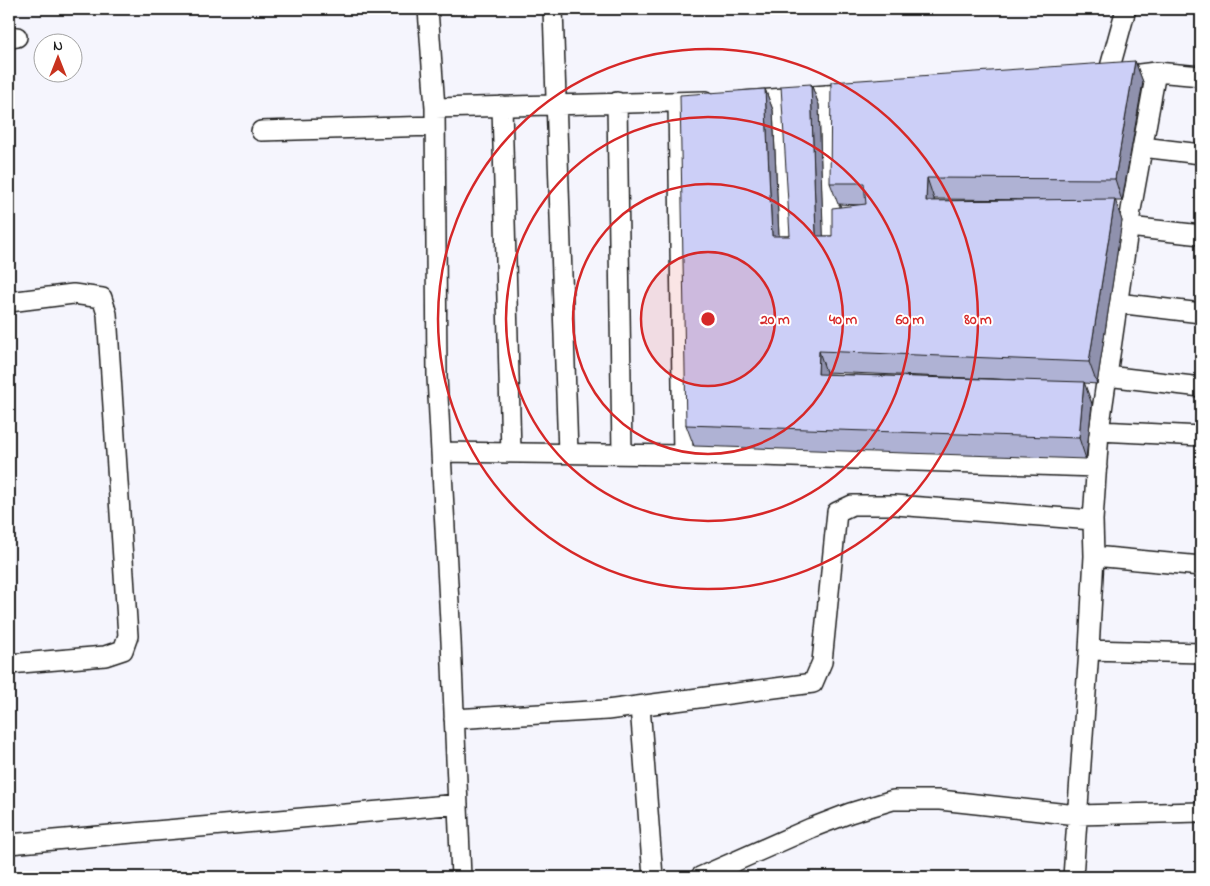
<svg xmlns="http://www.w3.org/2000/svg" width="1210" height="886" font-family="'Indie Flower',sans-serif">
<rect width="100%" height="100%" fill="#f5f5fd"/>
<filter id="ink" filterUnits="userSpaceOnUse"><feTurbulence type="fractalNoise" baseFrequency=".02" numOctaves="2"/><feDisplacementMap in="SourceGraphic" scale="10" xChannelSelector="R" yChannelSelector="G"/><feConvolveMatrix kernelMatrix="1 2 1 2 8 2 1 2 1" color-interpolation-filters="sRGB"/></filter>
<g filter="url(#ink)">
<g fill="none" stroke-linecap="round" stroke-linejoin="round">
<defs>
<path id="minor" d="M 428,9 L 435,108 L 437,377 L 451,641 L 461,877
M 553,9 L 568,453
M 9,38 L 17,37
M 1115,77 L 1156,72 L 1201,76
M 1107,78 L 1126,9
M 826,95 L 831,240
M 781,99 L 786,247
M 743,101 L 855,93
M 617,102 L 622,454
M 678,102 L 683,455
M 502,106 L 511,453
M 435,108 L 706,101
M 261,131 L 435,126
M 1142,147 L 1201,154
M 1129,227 L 1201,235
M 9,302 L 73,294 L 102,298 L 107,314 L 128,636 L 123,650 L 105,656 L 9,664
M 1117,303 L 1201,313
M 1107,376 L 1201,387
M 1099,431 L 1201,436
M 441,452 L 761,456 L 1097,467
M 1094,556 L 1201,566
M 1089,650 L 1201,653
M 640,706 L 653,877
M 454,719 L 607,710 L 813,683 L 822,662 L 837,512 L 852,505 L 895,505 L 1093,520
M 9,844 L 458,804
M 700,877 L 811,828 L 850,813 L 893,800 L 940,800 L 1077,815 L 1201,812
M 1073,877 L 1089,650 L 1094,556 L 1093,520 L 1099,431 L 1131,210 L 1156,72"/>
</defs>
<!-- minor casing -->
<use href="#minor" stroke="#1c1c1c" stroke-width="22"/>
<!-- minor -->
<use href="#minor" stroke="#fff" stroke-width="19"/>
</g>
<!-- wall -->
<path fill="#afb2d4" stroke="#1c1c1c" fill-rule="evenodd" d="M 1135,61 L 1143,82 L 1122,201 L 1115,201 L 1122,221 L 1097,384 L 1084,383 L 1092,404 L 1086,459 L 694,446 L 686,425 L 765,89 L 773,110 L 779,236 L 790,236 L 811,84 L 819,105 L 823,236 L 832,236 L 860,205 L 838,204 L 830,183 ZM 934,199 L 1043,200 L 934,201 ZM 826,372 L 1017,380 L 826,374 Z"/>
<!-- shaded-wall -->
<path fill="#8f91ad" stroke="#1c1c1c" d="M 1135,61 L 1143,82 L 1122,201 L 1115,179 Z
M 811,84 L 819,105 L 824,258 L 816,236 Z
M 765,89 L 773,110 L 780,258 L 772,236 Z
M 927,178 L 934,199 L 934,223 L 926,201 Z
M 1115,199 L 1122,221 L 1097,384 L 1089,362 Z
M 819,351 L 826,372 L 826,396 L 818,374 Z
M 1084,382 L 1092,404 L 1086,459 L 1079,438 Z"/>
<!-- building -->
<path fill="#cccff7" stroke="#1c1c1c" d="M 1135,61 L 1115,179 L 927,178 L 926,201 L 1115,199 L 1089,362 L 819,351 L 818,374 L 1084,382 L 1079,438 L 686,425 L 680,95 L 765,89 L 772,236 L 790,236 L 781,86 L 811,84 L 816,236 L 832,236 L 832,208 L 866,204 L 864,183 L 830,183 L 831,82 Z"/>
</g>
<!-- distance rings -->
<circle cx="708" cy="319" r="67" fill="#d62828" fill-opacity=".12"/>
<g fill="none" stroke="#d62828" stroke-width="2.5">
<circle cx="708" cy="319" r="67"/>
<circle cx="708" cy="319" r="135"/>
<circle cx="708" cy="319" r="202"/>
<circle cx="708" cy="319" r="270"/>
</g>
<circle cx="708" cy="319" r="8" fill="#d62828" stroke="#fff" stroke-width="2.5"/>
<g font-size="15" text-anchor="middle" font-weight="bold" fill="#d62828" stroke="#fff" stroke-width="4" stroke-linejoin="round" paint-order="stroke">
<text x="775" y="324">20 m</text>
<text x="843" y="324">40 m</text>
<text x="910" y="324">60 m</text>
<text x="978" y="324">80 m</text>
</g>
<!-- margin -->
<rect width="1210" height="886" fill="none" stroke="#fff" stroke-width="30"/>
<rect x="15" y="15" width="1180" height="856" fill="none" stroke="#1c1c1c" stroke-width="2" filter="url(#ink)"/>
<!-- north arrow -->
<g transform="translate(58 58)"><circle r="24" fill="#ffffff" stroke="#a4a4a4"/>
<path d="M0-4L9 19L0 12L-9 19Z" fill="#c8321e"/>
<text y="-8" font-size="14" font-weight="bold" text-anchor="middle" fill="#1c1c1c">N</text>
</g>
</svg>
